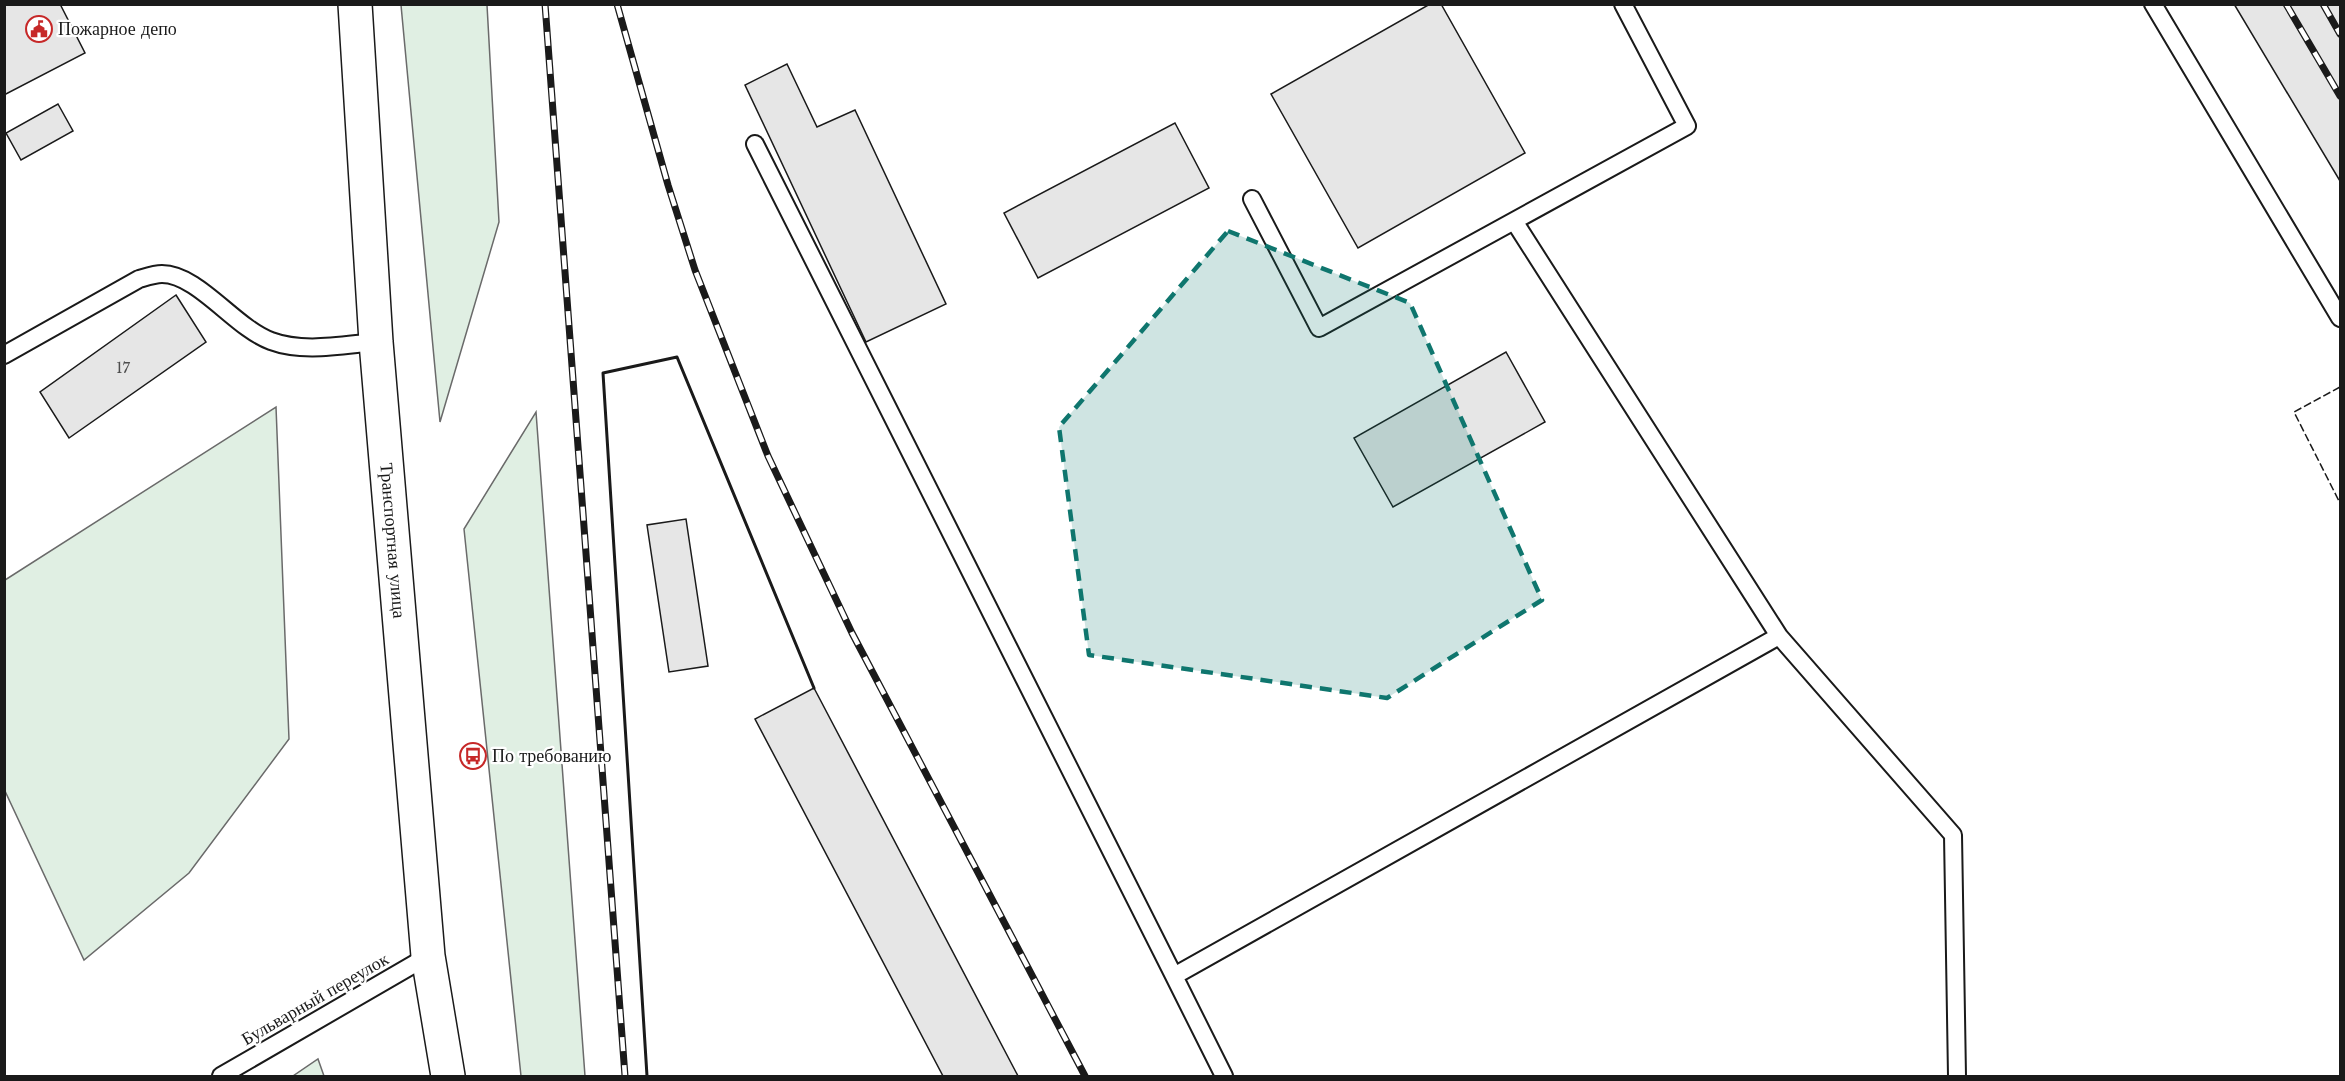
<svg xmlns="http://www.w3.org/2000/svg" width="2345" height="1081" font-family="'Libre Baskerville',serif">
<rect width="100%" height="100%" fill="#fff"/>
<!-- green -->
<path fill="#e0efe3" stroke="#6a6a6a" stroke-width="1.5" d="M 401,5 L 487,5 L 499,222 L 440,422 Z
M 276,407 L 289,739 L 189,873 L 84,960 L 5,791 L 5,580 Z
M 536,412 L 585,1076 L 521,1076 L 464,529 Z
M 318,1059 L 324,1076 L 293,1076 Z"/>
<!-- building -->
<path fill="#e6e6e6" stroke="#1a1a1a" stroke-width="1.5" d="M 4,4 L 60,4 L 85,53 L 4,95 Z
M 1430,4 L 1441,4 L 1525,153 L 1358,248 L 1271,94 Z
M 2234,4 L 2340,4 L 2340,181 Z
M 787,64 L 817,127 L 855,110 L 946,304 L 866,342 L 745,85 Z
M 58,104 L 73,131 L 21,160 L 6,133 Z
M 1175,123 L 1209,188 L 1038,278 L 1004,213 Z
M 176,295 L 206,342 L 69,438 L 40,392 Z
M 1506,352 L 1545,422 L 1393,507 L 1354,438 Z
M 686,519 L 708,666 L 669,672 L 647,525 Z
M 814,688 L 1018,1076 L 943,1076 L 755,719 Z"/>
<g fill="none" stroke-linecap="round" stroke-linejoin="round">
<defs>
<path id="service" d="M 2153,4 L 2340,318
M 755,144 L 1174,976
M 1252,199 L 1319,328 L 1687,126 L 1623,4
M 4,355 L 139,279 C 146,277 155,274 162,274 C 198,274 235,328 271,341 C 303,353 342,345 376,342
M 1779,636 L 1953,835 L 1957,1076
M 221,1076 L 428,956
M 1224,1076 L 1174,976 L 1779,636 L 1514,221"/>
<g id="secondary">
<path id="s1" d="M 355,4 L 376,342 L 428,956 L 448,1076"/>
</g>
</defs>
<!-- service casing -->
<use href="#service" stroke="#1a1a1a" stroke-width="20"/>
<!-- secondary casing -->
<use href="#secondary" stroke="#1a1a1a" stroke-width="36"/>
<!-- service -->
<use href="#service" stroke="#fff" stroke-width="16"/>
<!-- secondary -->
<use href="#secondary" stroke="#fff" stroke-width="33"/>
<defs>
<path id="rail" d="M 545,4 L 625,1076
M 617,4 L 668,185 L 695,270 L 768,456 L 852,633 L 1085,1076
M 2286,4 L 2340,96
M 2323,4 L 2340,34"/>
</defs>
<!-- rail casing -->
<use href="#rail" stroke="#1a1a1a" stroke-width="7"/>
<!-- rail -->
<use href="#rail" stroke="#fff" stroke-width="4.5" stroke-dasharray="14" stroke-linecap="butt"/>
<!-- fence -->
<path stroke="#1a1a1a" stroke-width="1.5" stroke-dasharray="8 3" stroke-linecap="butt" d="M 2340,387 L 2294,412 L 2340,503"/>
<!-- wall -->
<path stroke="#1a1a1a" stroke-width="3" d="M 647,1076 L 603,373 L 677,357 L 814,688"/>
</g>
<!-- marked area -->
<path fill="#0f766e" fill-opacity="0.2" stroke="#0f766e" stroke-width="4.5" stroke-dasharray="12 8" stroke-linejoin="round" d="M 1228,231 L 1410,303 L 1542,600 L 1387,698 L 1089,655 L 1059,427 Z"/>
<!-- icons -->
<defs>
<symbol id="civic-ring" viewBox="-11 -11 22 22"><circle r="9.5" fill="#fff" stroke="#c62828" stroke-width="1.5"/><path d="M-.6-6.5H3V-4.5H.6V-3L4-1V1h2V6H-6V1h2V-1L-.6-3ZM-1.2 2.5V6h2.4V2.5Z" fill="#c62828"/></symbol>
<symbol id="bus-ring" viewBox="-11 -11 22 22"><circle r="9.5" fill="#fff" stroke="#c62828" stroke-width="1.5"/><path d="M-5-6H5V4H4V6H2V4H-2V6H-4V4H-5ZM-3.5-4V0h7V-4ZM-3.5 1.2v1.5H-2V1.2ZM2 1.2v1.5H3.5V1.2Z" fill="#c62828"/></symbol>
</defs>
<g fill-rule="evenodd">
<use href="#civic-ring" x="24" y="14" width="30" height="30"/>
<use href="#bus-ring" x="458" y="741" width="30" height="30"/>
</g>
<g text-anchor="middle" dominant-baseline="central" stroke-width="4.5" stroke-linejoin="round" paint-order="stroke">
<!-- number labels -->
<g font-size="15" fill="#4d4d4d">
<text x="123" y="367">17</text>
</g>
<!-- poi labels -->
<g font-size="18" fill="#1a1a1a" stroke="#fff" text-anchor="start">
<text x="58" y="29">Пожарное депо</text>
<text x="492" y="756">По требованию</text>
</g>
<!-- street labels -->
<g font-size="18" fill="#1a1a1a" stroke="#fff">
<text stroke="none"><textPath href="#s1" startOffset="538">Транспортная улица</textPath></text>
<text transform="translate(315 999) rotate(-30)">Бульварный переулок</text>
</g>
</g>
<!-- border -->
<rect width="2345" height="1081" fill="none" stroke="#1a1a1a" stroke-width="12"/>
</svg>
